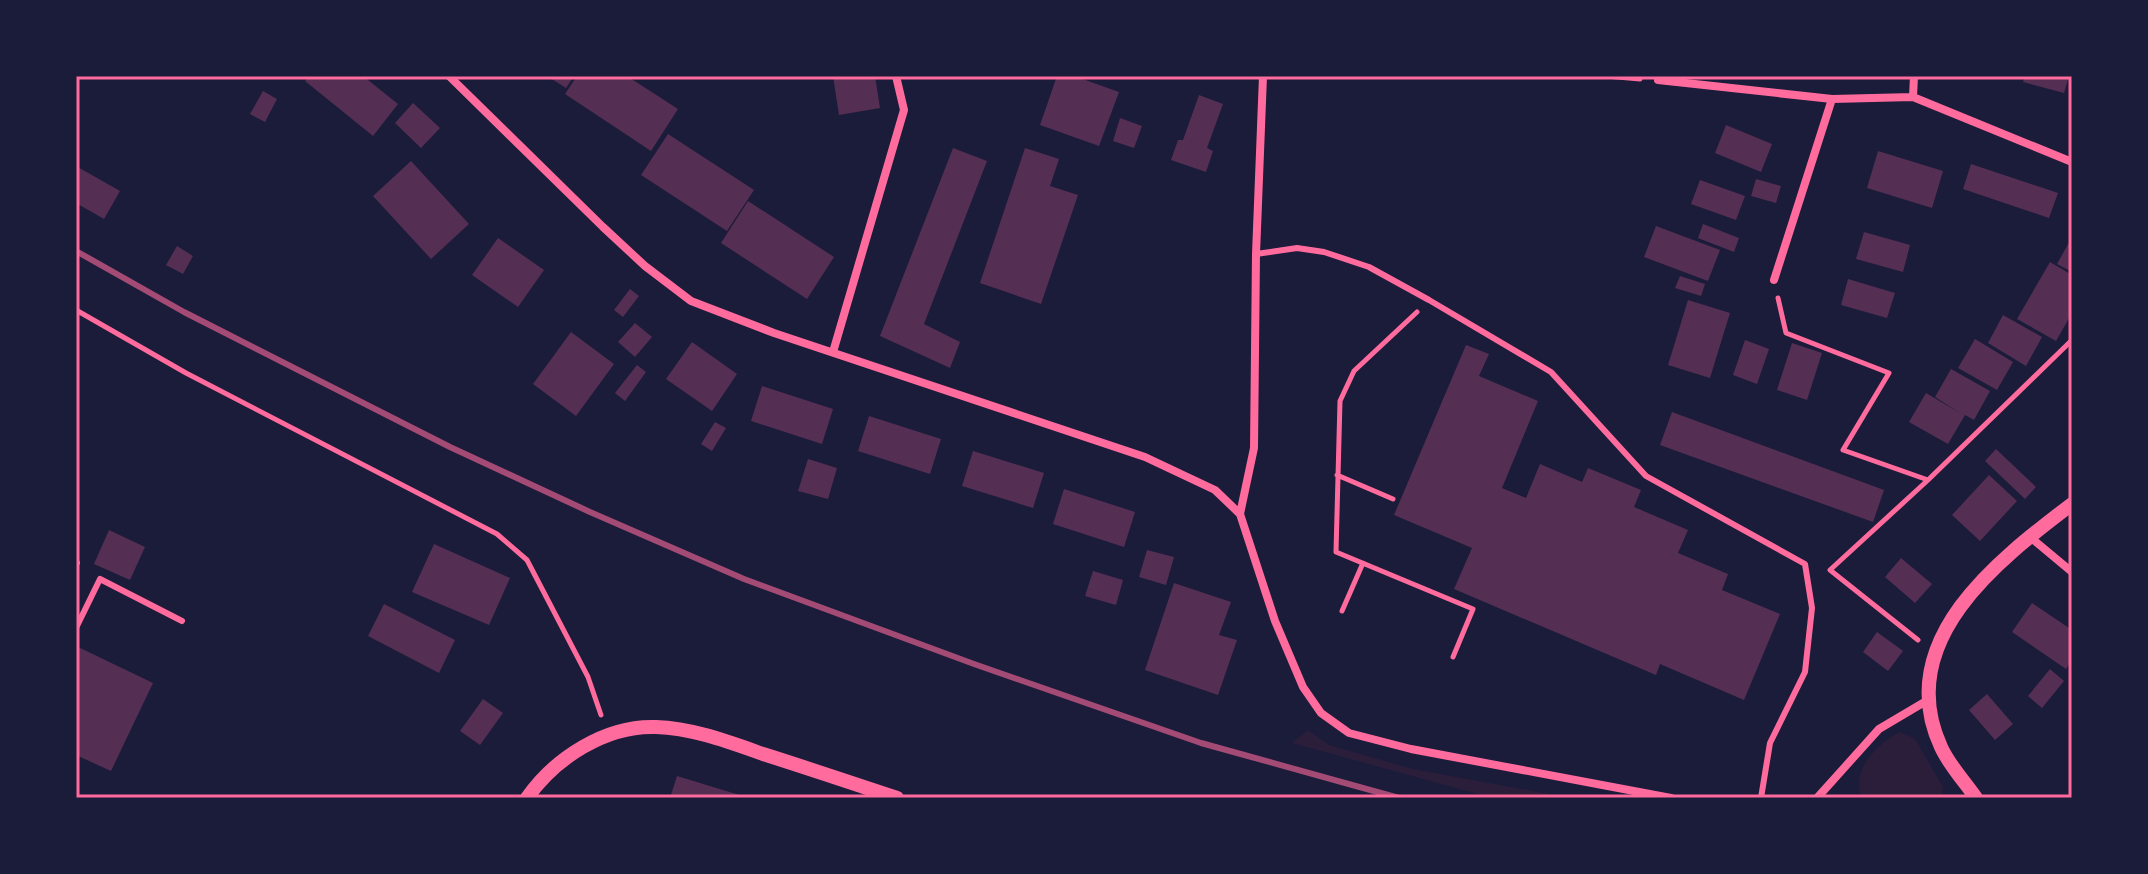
<svg xmlns="http://www.w3.org/2000/svg" width="2148" height="874" font-family="Commissioner,sans-serif">
<rect width="100%" height="100%" fill="#1b1b3a"/>
<!-- green -->
<path fill="#2a1e3b" d="M 1308,730 L 1329,745 L 1413,769 L 1571,798 L 1492,798 L 1292,743 Z
M 1900,732 L 1915,739 L 1943,787 L 1942,798 L 1862,798 C 1850,771 1876,744 1900,732 Z"/>
<!-- building -->
<path fill="#542f53" d="M 309,76 L 363,76 L 398,104 L 373,136 L 305,81 Z
M 547,76 L 574,76 L 566,88 Z
M 577,76 L 627,76 L 678,109 L 651,151 L 565,94 Z
M 833,76 L 875,76 L 880,108 L 839,115 Z
M 1057,76 L 1074,76 L 1119,92 L 1099,146 L 1040,125 Z
M 2025,76 L 2069,76 L 2064,93 L 2023,82 Z
M 263,91 L 277,99 L 265,122 L 250,114 Z
M 1199,95 L 1223,104 L 1207,148 L 1213,151 L 1206,172 L 1171,160 L 1178,140 L 1183,140 Z
M 413,103 L 440,128 L 421,148 L 395,123 Z
M 1120,118 L 1142,126 L 1134,148 L 1113,141 Z
M 1726,125 L 1772,144 L 1761,172 L 1715,153 Z
M 668,134 L 754,190 L 727,231 L 641,175 Z
M 953,148 L 987,161 L 924,324 L 960,342 L 950,368 L 880,336 Z
M 1025,148 L 1059,159 L 1050,186 L 1078,195 L 1041,304 L 980,283 Z
M 1878,151 L 1943,171 L 1932,208 L 1867,188 Z
M 411,161 L 469,224 L 431,259 L 373,196 Z
M 1971,164 L 2058,193 L 2049,218 L 1963,189 Z
M 76,166 L 120,191 L 104,219 L 76,203 Z
M 1756,179 L 1781,186 L 1776,203 L 1751,196 Z
M 1700,180 L 1745,196 L 1736,220 L 1691,204 Z
M 748,201 L 834,257 L 807,299 L 721,243 Z
M 1703,224 L 1739,238 L 1734,252 L 1698,238 Z
M 1656,226 L 1720,250 L 1708,281 L 1644,257 Z
M 1864,232 L 1910,245 L 1903,272 L 1856,259 Z
M 2072,237 L 2072,272 L 2057,264 Z
M 498,238 L 544,270 L 518,307 L 472,275 Z
M 177,246 L 193,256 L 183,274 L 166,265 Z
M 2050,262 L 2072,275 L 2072,313 L 2056,341 L 2017,319 Z
M 1680,276 L 1705,284 L 1701,296 L 1675,288 Z
M 1848,279 L 1895,293 L 1887,318 L 1841,305 Z
M 630,289 L 639,296 L 623,317 L 614,310 Z
M 1688,300 L 1730,313 L 1710,378 L 1668,365 Z
M 2003,315 L 2042,337 L 2026,366 L 1988,343 Z
M 635,323 L 652,337 L 635,357 L 618,342 Z
M 571,332 L 614,364 L 576,416 L 533,384 Z
M 1975,339 L 2013,362 L 1997,390 L 1958,368 Z
M 1745,340 L 1769,349 L 1757,384 L 1733,375 Z
M 692,342 L 737,374 L 712,411 L 666,379 Z
M 1792,343 L 1822,353 L 1807,400 L 1777,390 Z
M 1466,345 L 1489,354 L 1479,376 L 1538,401 L 1502,488 L 1526,498 L 1540,464 L 1582,482 L 1588,468 L 1641,490 L 1634,507 L 1688,530 L 1678,553 L 1728,574 L 1722,590 L 1780,614 L 1744,700 L 1660,664 L 1656,675 L 1454,589 L 1472,548 L 1394,515 Z
M 637,365 L 646,372 L 625,401 L 615,393 Z
M 1951,369 L 1990,391 L 1974,420 L 1965,415 L 1948,444 L 1909,422 L 1926,393 L 1960,413 L 1935,397 Z
M 762,386 L 833,409 L 822,444 L 751,421 Z
M 1672,412 L 1884,490 L 1873,522 L 1660,445 Z
M 869,416 L 941,439 L 930,474 L 858,451 Z
M 715,422 L 726,428 L 712,451 L 701,444 Z
M 1996,449 L 2036,487 L 2025,499 L 1985,461 Z
M 973,451 L 1044,473 L 1033,508 L 962,486 Z
M 808,459 L 837,468 L 828,499 L 798,491 Z
M 1989,475 L 2017,501 L 1980,541 L 1952,515 Z
M 1064,489 L 1135,512 L 1124,547 L 1053,524 Z
M 109,530 L 145,547 L 130,580 L 94,564 Z
M 434,544 L 510,578 L 489,625 L 412,592 Z
M 1147,550 L 1174,557 L 1166,585 L 1139,577 Z
M 1901,558 L 1932,584 L 1915,603 L 1885,577 Z
M 1093,571 L 1123,580 L 1116,605 L 1085,596 Z
M 1174,583 L 1231,602 L 1219,635 L 1237,640 L 1218,695 L 1145,670 Z
M 2032,603 L 2072,630 L 2072,660 L 2066,669 L 2012,632 Z
M 384,604 L 455,640 L 439,673 L 368,636 Z
M 1877,632 L 1903,651 L 1888,671 L 1863,652 Z
M 76,646 L 153,683 L 111,771 L 76,755 Z
M 2050,669 L 2064,681 L 2042,708 L 2028,696 Z
M 1987,694 L 2013,724 L 1995,740 L 1969,710 Z
M 483,699 L 503,713 L 480,745 L 460,731 Z
M 677,776 L 746,797 L 746,798 L 670,798 Z"/>
<g fill="none" stroke-linecap="round" stroke-linejoin="round">
<!-- path -->
<path stroke="#ff6b9d" stroke-width="5" d="M 1606,76 L 1640,79
M 1778,298 L 1786,333 L 1889,373 L 1843,450 L 1928,480
M 76,310 L 186,373 L 497,534 L 527,560 L 588,677 L 601,715
M 1417,312 L 1354,371 L 1340,401 L 1336,552 L 1473,609 L 1453,657
M 1337,475 L 1393,499
M 1342,611 L 1363,563
M 1918,640 L 1830,570 L 1928,480 L 2072,340"/>
<!-- service -->
<path stroke="#ff6b9d" stroke-width="6" d="M 1256,254 L 1297,248 L 1324,252 L 1369,267 L 1429,300 L 1551,372 L 1646,476 L 1805,564 L 1812,608 L 1805,672 L 1770,743 L 1761,798
M 76,565 L 77,563
M 76,628 L 100,579 L 182,621"/>
<!-- minor -->
<path stroke="#ff6b9d" stroke-width="8" d="M 449,76 L 603,227 L 645,266 L 691,301 L 774,333 L 1145,457 L 1215,490 L 1240,514 L 1275,621 L 1303,687 L 1321,713 L 1349,733 L 1411,749 L 1671,798
M 1658,80 L 1832,99 L 1913,97 L 2072,162
M 1913,97 L 1914,76
M 1774,280 L 1832,99
M 833,352 L 904,110 L 896,76
M 1240,514 L 1254,448 L 1256,254 L 1263,76
M 2030,537 L 2072,572
M 1817,798 L 1879,729 L 1928,700"/>
<!-- tertiary -->
<path stroke="#ff6b9d" stroke-width="14" d="M 527,798 C 555,758 606,725 656,727 C 692,728 729,742 763,754 C 807,768 852,783 897,798
M 1976,798 C 1965,782 1949,765 1941,747 C 1892,641 1998,560 2072,504"/>
<!-- rail -->
<path stroke="#a44b75" stroke-width="6" d="M 76,251 L 184,312 L 450,447 L 590,512 L 744,579 L 974,664 L 1201,743 L 1399,798"/>
</g>
<!-- border -->
<rect width="2148" height="874" fill="none" stroke="#1b1b3a" stroke-width="156"/>
<rect x="78" y="78" width="1992" height="718" fill="none" stroke="#ff6b9d" stroke-width="3"/>
</svg>
